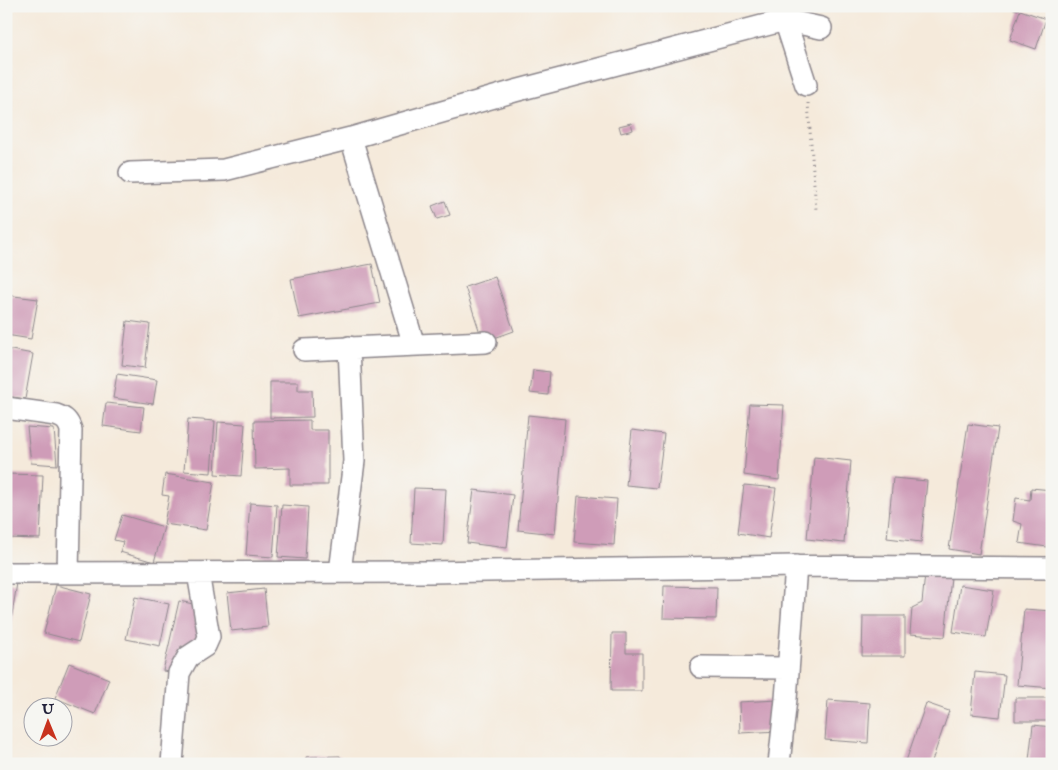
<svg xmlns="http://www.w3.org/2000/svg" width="1058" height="770" font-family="'IM FELL English',serif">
<rect width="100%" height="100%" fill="#f6f6f2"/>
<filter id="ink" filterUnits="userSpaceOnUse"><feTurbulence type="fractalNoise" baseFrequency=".02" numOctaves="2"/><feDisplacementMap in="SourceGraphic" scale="10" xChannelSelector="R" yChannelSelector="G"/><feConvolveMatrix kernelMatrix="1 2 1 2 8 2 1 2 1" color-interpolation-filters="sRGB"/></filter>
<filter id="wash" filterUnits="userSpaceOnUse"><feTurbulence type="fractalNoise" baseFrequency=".0096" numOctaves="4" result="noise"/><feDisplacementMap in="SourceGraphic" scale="20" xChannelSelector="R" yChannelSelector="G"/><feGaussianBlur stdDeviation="1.12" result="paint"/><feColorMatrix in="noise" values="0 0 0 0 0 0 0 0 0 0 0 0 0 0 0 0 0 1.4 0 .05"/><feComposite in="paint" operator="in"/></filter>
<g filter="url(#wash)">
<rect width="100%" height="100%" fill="#f5eadb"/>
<g id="blocks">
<!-- building -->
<path fill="#cf9cb8" d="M 1004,6 L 1019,6 L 1018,10 Z
M 1020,10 L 1046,19 L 1036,49 L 1010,40 Z
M 631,123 L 633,130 L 621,133 L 619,126 Z
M 445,201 L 450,215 L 437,219 L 432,206 Z
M 372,264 L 380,303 L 299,318 L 291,279 Z
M 495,277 L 514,331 L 483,342 L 465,287 Z
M 6,295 L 38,299 L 31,339 L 6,335 Z
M 127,321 L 150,324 L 145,368 L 122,365 Z
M 6,349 L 33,354 L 25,399 L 6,396 Z
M 533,370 L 550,372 L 548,395 L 530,393 Z
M 117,374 L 157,380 L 153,404 L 113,398 Z
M 270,382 L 298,382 L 298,390 L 312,390 L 313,417 L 270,418 Z
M 106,403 L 144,407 L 141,431 L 103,426 Z
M 750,404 L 784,405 L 779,480 L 744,475 Z
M 528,415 L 565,419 L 555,534 L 518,530 Z
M 188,419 L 215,421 L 211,473 L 184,471 Z
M 310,420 L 310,430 L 328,430 L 328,485 L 290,485 L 290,468 L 255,469 L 254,421 Z
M 218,422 L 245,424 L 241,476 L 215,474 Z
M 968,424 L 998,428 L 979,554 L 949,549 Z
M 27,427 L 54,429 L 57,465 L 31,463 Z
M 632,430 L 664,434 L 657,488 L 626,485 Z
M 814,457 L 851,461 L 844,543 L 807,539 Z
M 6,474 L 43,475 L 40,539 L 6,538 Z
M 165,474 L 214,482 L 206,530 L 164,524 L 169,496 L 162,495 Z
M 893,478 L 927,481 L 921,542 L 887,538 Z
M 744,485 L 776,488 L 769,538 L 738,533 Z
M 414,488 L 446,489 L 443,545 L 411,543 Z
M 1031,488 L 1052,490 L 1052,514 L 1047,547 L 1019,543 L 1022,524 L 1013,521 L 1016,498 L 1030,500 Z
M 474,490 L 513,495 L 507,548 L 467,543 Z
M 578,496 L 617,499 L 614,545 L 574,542 Z
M 250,503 L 277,505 L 273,557 L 246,555 Z
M 282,505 L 308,507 L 305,559 L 278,557 Z
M 122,515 L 164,527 L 154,562 L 120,552 L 123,542 L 114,540 Z
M 925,574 L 951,577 L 945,637 L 910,634 L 912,608 L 922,603 Z
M 6,581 L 17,583 L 10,627 L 6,627 Z
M 56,585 L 91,594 L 79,642 L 44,633 Z
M 960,585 L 994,590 L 986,637 L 953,632 Z
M 664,586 L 717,587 L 716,619 L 663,618 Z
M 264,589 L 268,627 L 231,631 L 227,593 Z
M 135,597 L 169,604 L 160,646 L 126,639 Z
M 179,601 L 198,605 L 194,622 L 201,624 L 196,649 L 181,646 L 175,673 L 163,671 Z
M 1024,609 L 1052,611 L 1052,688 L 1017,685 Z
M 863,616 L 905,616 L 905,656 L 862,656 Z
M 612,633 L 626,633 L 626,653 L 642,653 L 642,691 L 611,691 Z
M 69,663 L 109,679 L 95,714 L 55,698 Z
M 975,672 L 1005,675 L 1000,717 L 971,714 Z
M 1015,698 L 1050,698 L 1050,721 L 1015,721 Z
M 778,700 L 779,731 L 740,733 L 739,702 Z
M 828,700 L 870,703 L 868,743 L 825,740 Z
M 926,703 L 949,711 L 931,764 L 905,764 Z
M 1033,725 L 1052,727 L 1052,762 L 1029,760 Z
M 340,756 L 341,764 L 306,764 L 306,757 Z"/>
</g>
</g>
<g filter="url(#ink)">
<use href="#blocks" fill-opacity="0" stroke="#8c868b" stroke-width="1"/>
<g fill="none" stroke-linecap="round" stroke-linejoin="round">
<defs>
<path id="street" d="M 785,20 L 806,85
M 351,138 L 414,345
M 130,173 L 224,170 L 351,138 L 515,91 L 785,20 L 821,28
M 304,350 L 486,342
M 6,408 L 56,415 C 65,418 68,421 71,430 L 68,573
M 340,572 L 354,461 L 349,347
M 6,573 L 430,572 L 796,566 L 1052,568
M 701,667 L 788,668
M 172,764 L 179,673 L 188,657 L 205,646 L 209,637 L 198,573
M 779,764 L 786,699 L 796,566"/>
</defs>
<!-- street casing -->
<use href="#street" stroke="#8c868b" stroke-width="24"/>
<!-- path -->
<path stroke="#8c868b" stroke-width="3" stroke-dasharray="1 4" stroke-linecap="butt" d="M 808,103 L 816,210"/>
<!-- street -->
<use href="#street" stroke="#fff" stroke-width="21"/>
</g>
</g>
<!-- margin -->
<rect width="1058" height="770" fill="none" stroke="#f6f6f2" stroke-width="25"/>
<!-- north arrow -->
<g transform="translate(48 722) rotate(359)"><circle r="24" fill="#f6f6f2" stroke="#a1a1a9"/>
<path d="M0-4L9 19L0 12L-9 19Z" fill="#c8321e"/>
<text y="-8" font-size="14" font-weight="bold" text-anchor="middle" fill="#22223b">U</text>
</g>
</svg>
